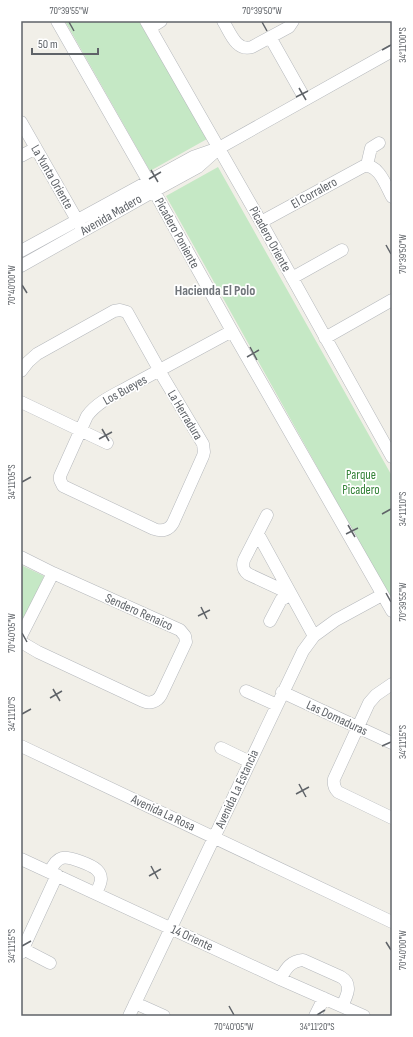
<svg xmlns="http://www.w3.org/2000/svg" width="413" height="1037" font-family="'Sofia Sans Condensed',sans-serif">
<rect width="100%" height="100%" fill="#f1efe8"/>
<!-- green -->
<path fill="#c5e8c5" d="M 65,21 L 139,21 L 207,139 L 150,171 Z
M 218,167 L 392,476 L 392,601 L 166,196 Z
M 21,565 L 44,576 L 21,628 Z"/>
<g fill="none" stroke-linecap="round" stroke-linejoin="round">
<defs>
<path id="minor" d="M 57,21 L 154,191 L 232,331 L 392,611
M 146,21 L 261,222 L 392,457
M 223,21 C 230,32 236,52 252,47 L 289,27 L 293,21
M 150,28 L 161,21
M 270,37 L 305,99
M 21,122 L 81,227
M 21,156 L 36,148
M 367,165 L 371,148 L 379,143
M 261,222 L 364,166 C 379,164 386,186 392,197
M 21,251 L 193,157 L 219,148 L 392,51
M 21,266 L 154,191 L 198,167 L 216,151
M 292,278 L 342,250
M 325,338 L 392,300
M 21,371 L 28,362 L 37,354 L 114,311 L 120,310 L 127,312 L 156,364 L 163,377 L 203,444 L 204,452 L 203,456 L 173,523 C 169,530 162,532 154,529 L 63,486 L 60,480 L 60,476 L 87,416 C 98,401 116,394 132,385 C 165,367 199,349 232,331
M 21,402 L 107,443
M 267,515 L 244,560 C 242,566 243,570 248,574 L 291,594
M 258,534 L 314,636
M 21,557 L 53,573 L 180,630 L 185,636 L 186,642 L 161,695 C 157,702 150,704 143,701 L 38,652 L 21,642
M 270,621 L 281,600 L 291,594
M 21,636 L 53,573
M 392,684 L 376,695 L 369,703 L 334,779 C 333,785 335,789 338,792 L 392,818
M 246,691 L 277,705
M 282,692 L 392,743
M 21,746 L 392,922
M 221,748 L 250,762
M 21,859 L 280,979 L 364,1016
M 50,872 C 52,867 55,860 62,858 C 69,856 92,865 97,870 C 99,872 101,876 101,879 C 101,883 98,889 96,893
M 23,949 L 50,963
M 21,953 L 57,875
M 280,979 C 286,969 290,961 303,960 L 341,977 C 353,984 347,996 342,1006
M 135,1003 L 164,1016
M 129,1016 L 303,651 L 314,636 L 336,620 L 382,595
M 315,1016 L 324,998"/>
</defs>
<!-- minor casing -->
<use href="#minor" stroke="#b5b8bc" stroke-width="13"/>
<!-- minor -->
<use href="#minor" stroke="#fff" stroke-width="12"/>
</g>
<!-- ticks -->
<path fill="none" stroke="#5f6368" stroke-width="1.5" d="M 69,22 L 74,31M 262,22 L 267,31M 382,50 L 391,45M 299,88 L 306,100M 296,97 L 308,91M 151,170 L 158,182M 149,179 L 161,172M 386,245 L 391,254M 22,285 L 27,293M 250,347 L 257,360M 247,357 L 259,350M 102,429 L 109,441M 99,439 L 112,432M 22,482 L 31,477M 382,514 L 391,509M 348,525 L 355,537M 346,534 L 358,528M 386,593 L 391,602M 201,607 L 207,619M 198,616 L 210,610M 22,633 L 27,642M 53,689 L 60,701M 50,698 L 62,691M 22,714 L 31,709M 382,746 L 391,742M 299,784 L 306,797M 296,794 L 309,787M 151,866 L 158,879M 149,876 L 161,869M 386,942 L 391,950M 22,946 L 31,941M 229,1006 L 234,1015M 317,1015 L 325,1010"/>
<g text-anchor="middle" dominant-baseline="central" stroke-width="3.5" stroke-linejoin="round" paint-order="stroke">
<!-- street labels -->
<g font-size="13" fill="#5f6368" stroke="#fff">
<text transform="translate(52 177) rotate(60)">La Yunta Oriente</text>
<text transform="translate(314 193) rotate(-29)">El Corralero</text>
<text transform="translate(111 215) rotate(-30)">Avenida Madero</text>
<text transform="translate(177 233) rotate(61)">Picadero Poniente</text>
<text transform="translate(270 239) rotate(61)">Picadero Oriente</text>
<text transform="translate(125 390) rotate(-29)">Los Bueyes</text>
<text transform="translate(185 415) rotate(59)">La Herradura</text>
<text transform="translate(139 612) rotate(24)">Sendero Renaico</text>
<text transform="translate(337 718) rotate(25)">Las Domaduras</text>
<text transform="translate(237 789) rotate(-65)">Avenida La Estancia</text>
<text transform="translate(163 813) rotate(25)">Avenida La Rosa</text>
<text transform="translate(192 938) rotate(25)">14 Oriente</text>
</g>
<!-- park labels -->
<g font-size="13" fill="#348238" stroke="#fff">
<text x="361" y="475">Parque<tspan x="361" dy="15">Picadero</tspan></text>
</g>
<!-- neighbourhood labels -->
<g font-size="14" font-weight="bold" fill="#70757a" stroke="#fff">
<text x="215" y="290">Hacienda El Polo</text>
</g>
</g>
<!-- border -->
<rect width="413" height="1037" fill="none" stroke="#ffffff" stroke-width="44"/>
<!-- scale -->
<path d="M32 48v6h66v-6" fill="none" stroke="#5f6368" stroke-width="2"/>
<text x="38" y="48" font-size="12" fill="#5f6368" stroke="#ffffff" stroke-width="3" paint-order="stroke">50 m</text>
<rect x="22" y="22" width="369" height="993" fill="none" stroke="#5f6368" stroke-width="1.5"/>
<g font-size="10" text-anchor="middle" fill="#5f6368">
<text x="69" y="14">70°39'55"W</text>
<text x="262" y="14">70°39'50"W</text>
<text transform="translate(402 45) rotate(-90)" y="4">34°11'00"S</text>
<text transform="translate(402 254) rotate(-90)" y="4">70°39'50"W</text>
<text transform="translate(11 285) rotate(-90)" y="4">70°40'00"W</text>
<text transform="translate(11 482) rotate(-90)" y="4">34°11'05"S</text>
<text transform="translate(402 509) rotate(-90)" y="4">34°11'10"S</text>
<text transform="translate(402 602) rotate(-90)" y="4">70°39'55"W</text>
<text transform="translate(11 633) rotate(-90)" y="4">70°40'05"W</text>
<text transform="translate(11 714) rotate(-90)" y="4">34°11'10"S</text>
<text transform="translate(402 742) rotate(-90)" y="4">34°11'15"S</text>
<text transform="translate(11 946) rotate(-90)" y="4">34°11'15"S</text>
<text transform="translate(402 950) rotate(-90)" y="4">70°40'00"W</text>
<text x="234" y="1030">70°40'05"W</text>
<text x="317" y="1030">34°11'20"S</text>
</g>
</svg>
